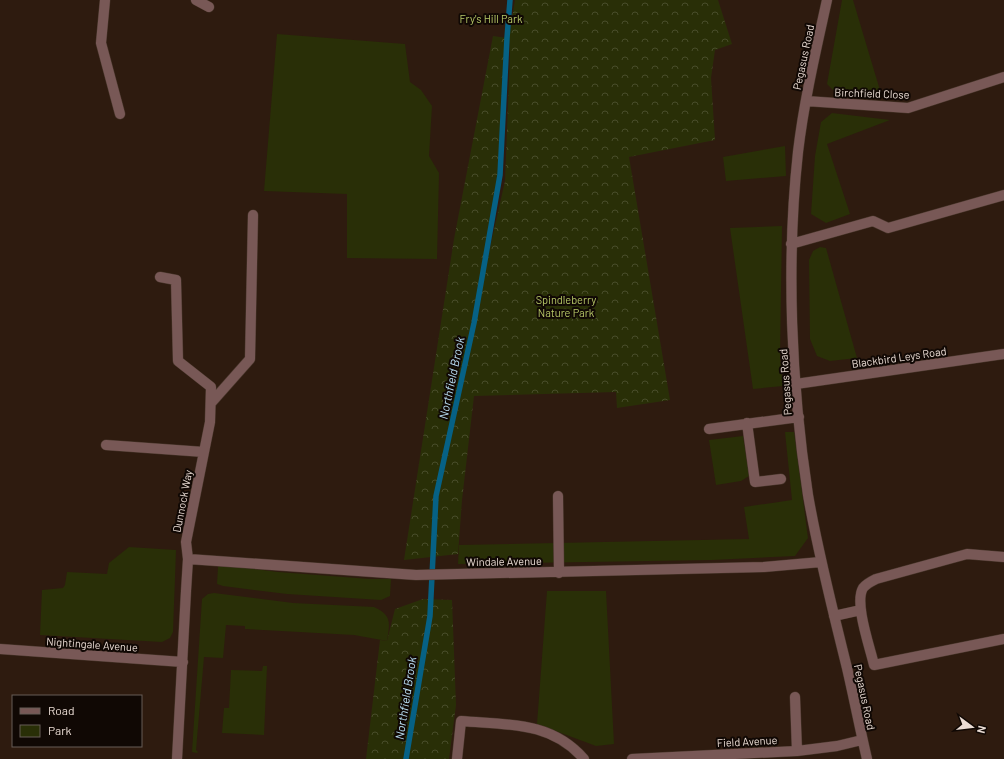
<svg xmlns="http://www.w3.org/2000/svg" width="1004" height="759" font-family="Barlow,sans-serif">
<defs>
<pattern id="forest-crowns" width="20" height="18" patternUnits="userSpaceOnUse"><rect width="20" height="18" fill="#292f07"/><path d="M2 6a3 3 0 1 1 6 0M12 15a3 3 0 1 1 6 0" fill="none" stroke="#484d2a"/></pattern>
</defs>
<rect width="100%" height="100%" fill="#2e1b0f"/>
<!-- green -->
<path fill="#292f07" d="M 842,0 L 853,0 L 882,97 L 833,90 L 827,84 Z
M 277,34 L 405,44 L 410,82 L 421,90 L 432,106 L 429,156 L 439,173 L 437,259 L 347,258 L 347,194 L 264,191 Z
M 832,113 L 890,120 L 827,144 L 850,214 L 826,223 L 811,214 L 815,156 L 821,122 Z
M 785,146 L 786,176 L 726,181 L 723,157 Z
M 782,226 L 780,358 L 783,386 L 753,389 L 730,228 Z
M 820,247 L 826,248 L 857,358 L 830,361 L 817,356 L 810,339 L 809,260 L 813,251 Z
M 785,432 L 794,432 L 808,538 L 795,556 L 712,560 L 458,564 L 459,545 L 749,539 L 744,507 L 792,500 Z
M 743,436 L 749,476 L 741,481 L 716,485 L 709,440 Z
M 129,547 L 176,550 L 173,632 L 170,638 L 162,642 L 40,635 L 42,590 L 63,588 L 65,585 L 67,572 L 107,574 L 109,563 Z
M 220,565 L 278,572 L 370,579 L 391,579 L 390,596 L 381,600 L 287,594 L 223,586 L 217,584 L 218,567 Z
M 547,591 L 606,591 L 614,744 L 596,746 L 537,724 Z
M 214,593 L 293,603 L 374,607 C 392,615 390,623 387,641 L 354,635 L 245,629 L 245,626 L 226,625 L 223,658 L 204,657 L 196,750 L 198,752 L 197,753 L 192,752 L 202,599 L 208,594 Z
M 263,666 L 267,666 L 264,735 L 222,733 L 224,708 L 229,708 L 231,670 L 262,671 Z"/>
<!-- forest -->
<path fill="url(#forest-crowns)" d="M 515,0 L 718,0 L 732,44 L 715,50 L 711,78 L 715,140 L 629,157 L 670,400 L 617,408 L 616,392 L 474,396 L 462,500 L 458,554 L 404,560 L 454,239 L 493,36 L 507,38 L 500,175 L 478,301 L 505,181 L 510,54 L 509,37 Z
M 423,599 L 452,600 L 456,705 L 449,759 L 366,759 L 380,640 L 387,641 L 395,609 Z"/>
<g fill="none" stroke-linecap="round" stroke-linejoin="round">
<!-- stream -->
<path stroke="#066185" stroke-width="5.5" d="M 406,759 L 430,616 L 436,496 L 474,323 L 500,175 L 507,38 L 510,0"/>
<defs>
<path id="minor" d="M 105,0 L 101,43 L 120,114
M 196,0 L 209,7
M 827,0 C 816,50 804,101 798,152 C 786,262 791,385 808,495 C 818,553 833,611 847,668 C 854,698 860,729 867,759
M 806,101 L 908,108 L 1004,77
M 791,244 L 873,221 L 888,228 L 1004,195
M 160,277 L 176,280 L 178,361 L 211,387 L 210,422 L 186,542 L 188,559 L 186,591 L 177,759
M 796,384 L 1004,354
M 211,403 L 250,359 L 253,215
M 747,423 L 755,482 L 781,479
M 709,429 L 799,417
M 106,445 L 204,452
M 558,496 L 559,573
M 1004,557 L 967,554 L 876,579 C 872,581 866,584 863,588 C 854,603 870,647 874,665 L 1004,639
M 188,559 L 416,575 L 764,567 L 821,562
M 834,616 L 861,610
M 0,649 L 183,662
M 795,697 L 797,751
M 457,759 L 461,721 C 508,725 551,721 584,759
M 632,759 L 797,751 L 837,746 L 862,740"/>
</defs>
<!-- minor casing -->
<use href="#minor" stroke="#48362b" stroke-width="11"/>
<!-- minor -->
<use href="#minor" stroke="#785856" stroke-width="10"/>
</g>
<g text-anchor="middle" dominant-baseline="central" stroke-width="4" stroke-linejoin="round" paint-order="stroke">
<!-- park labels -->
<g font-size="11" fill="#b8c968" stroke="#100804">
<text x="491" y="18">Fry's Hill Park</text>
<text x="566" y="299">Spindleberry<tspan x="566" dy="13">Nature Park</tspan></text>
</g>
<!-- street labels -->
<g font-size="11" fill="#eadcd4" stroke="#100804">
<text transform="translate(803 57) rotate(-78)">Pegasus Road</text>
<text transform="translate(872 93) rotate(2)">Birchfield Close</text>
<text transform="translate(899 357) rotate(-8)">Blackbird Leys Road</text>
<text transform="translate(785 382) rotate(-94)">Pegasus Road</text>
<text transform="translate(182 501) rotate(-79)">Dunnock Way</text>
<text transform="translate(504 561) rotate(-1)">Windale Avenue</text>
<text transform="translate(92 644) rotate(4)">Nightingale Avenue</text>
<text transform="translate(865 697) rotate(78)">Pegasus Road</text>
<text transform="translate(747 741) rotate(-3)">Field Avenue</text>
</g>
<!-- water labels -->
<g font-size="12" font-style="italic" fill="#bce1f7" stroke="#100804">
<text transform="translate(451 378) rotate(-78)">Northfield Brook</text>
<text transform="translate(405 698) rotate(-81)">Northfield Brook</text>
</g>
</g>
<!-- legend -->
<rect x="12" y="695" width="130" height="52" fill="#100804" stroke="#675d57"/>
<rect x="20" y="708" width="20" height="6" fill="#785856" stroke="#675d57"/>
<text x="48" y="715" font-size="12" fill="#eadcd4">Road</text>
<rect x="20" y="725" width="20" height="12" fill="#292f07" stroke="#675d57"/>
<text x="48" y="735" font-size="12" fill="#eadcd4">Park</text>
<!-- north arrow -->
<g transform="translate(972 727) rotate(105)" stroke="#100804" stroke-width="3" paint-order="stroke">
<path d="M0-3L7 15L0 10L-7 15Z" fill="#eadcd4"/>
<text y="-6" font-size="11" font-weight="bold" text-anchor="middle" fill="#eadcd4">N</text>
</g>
</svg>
